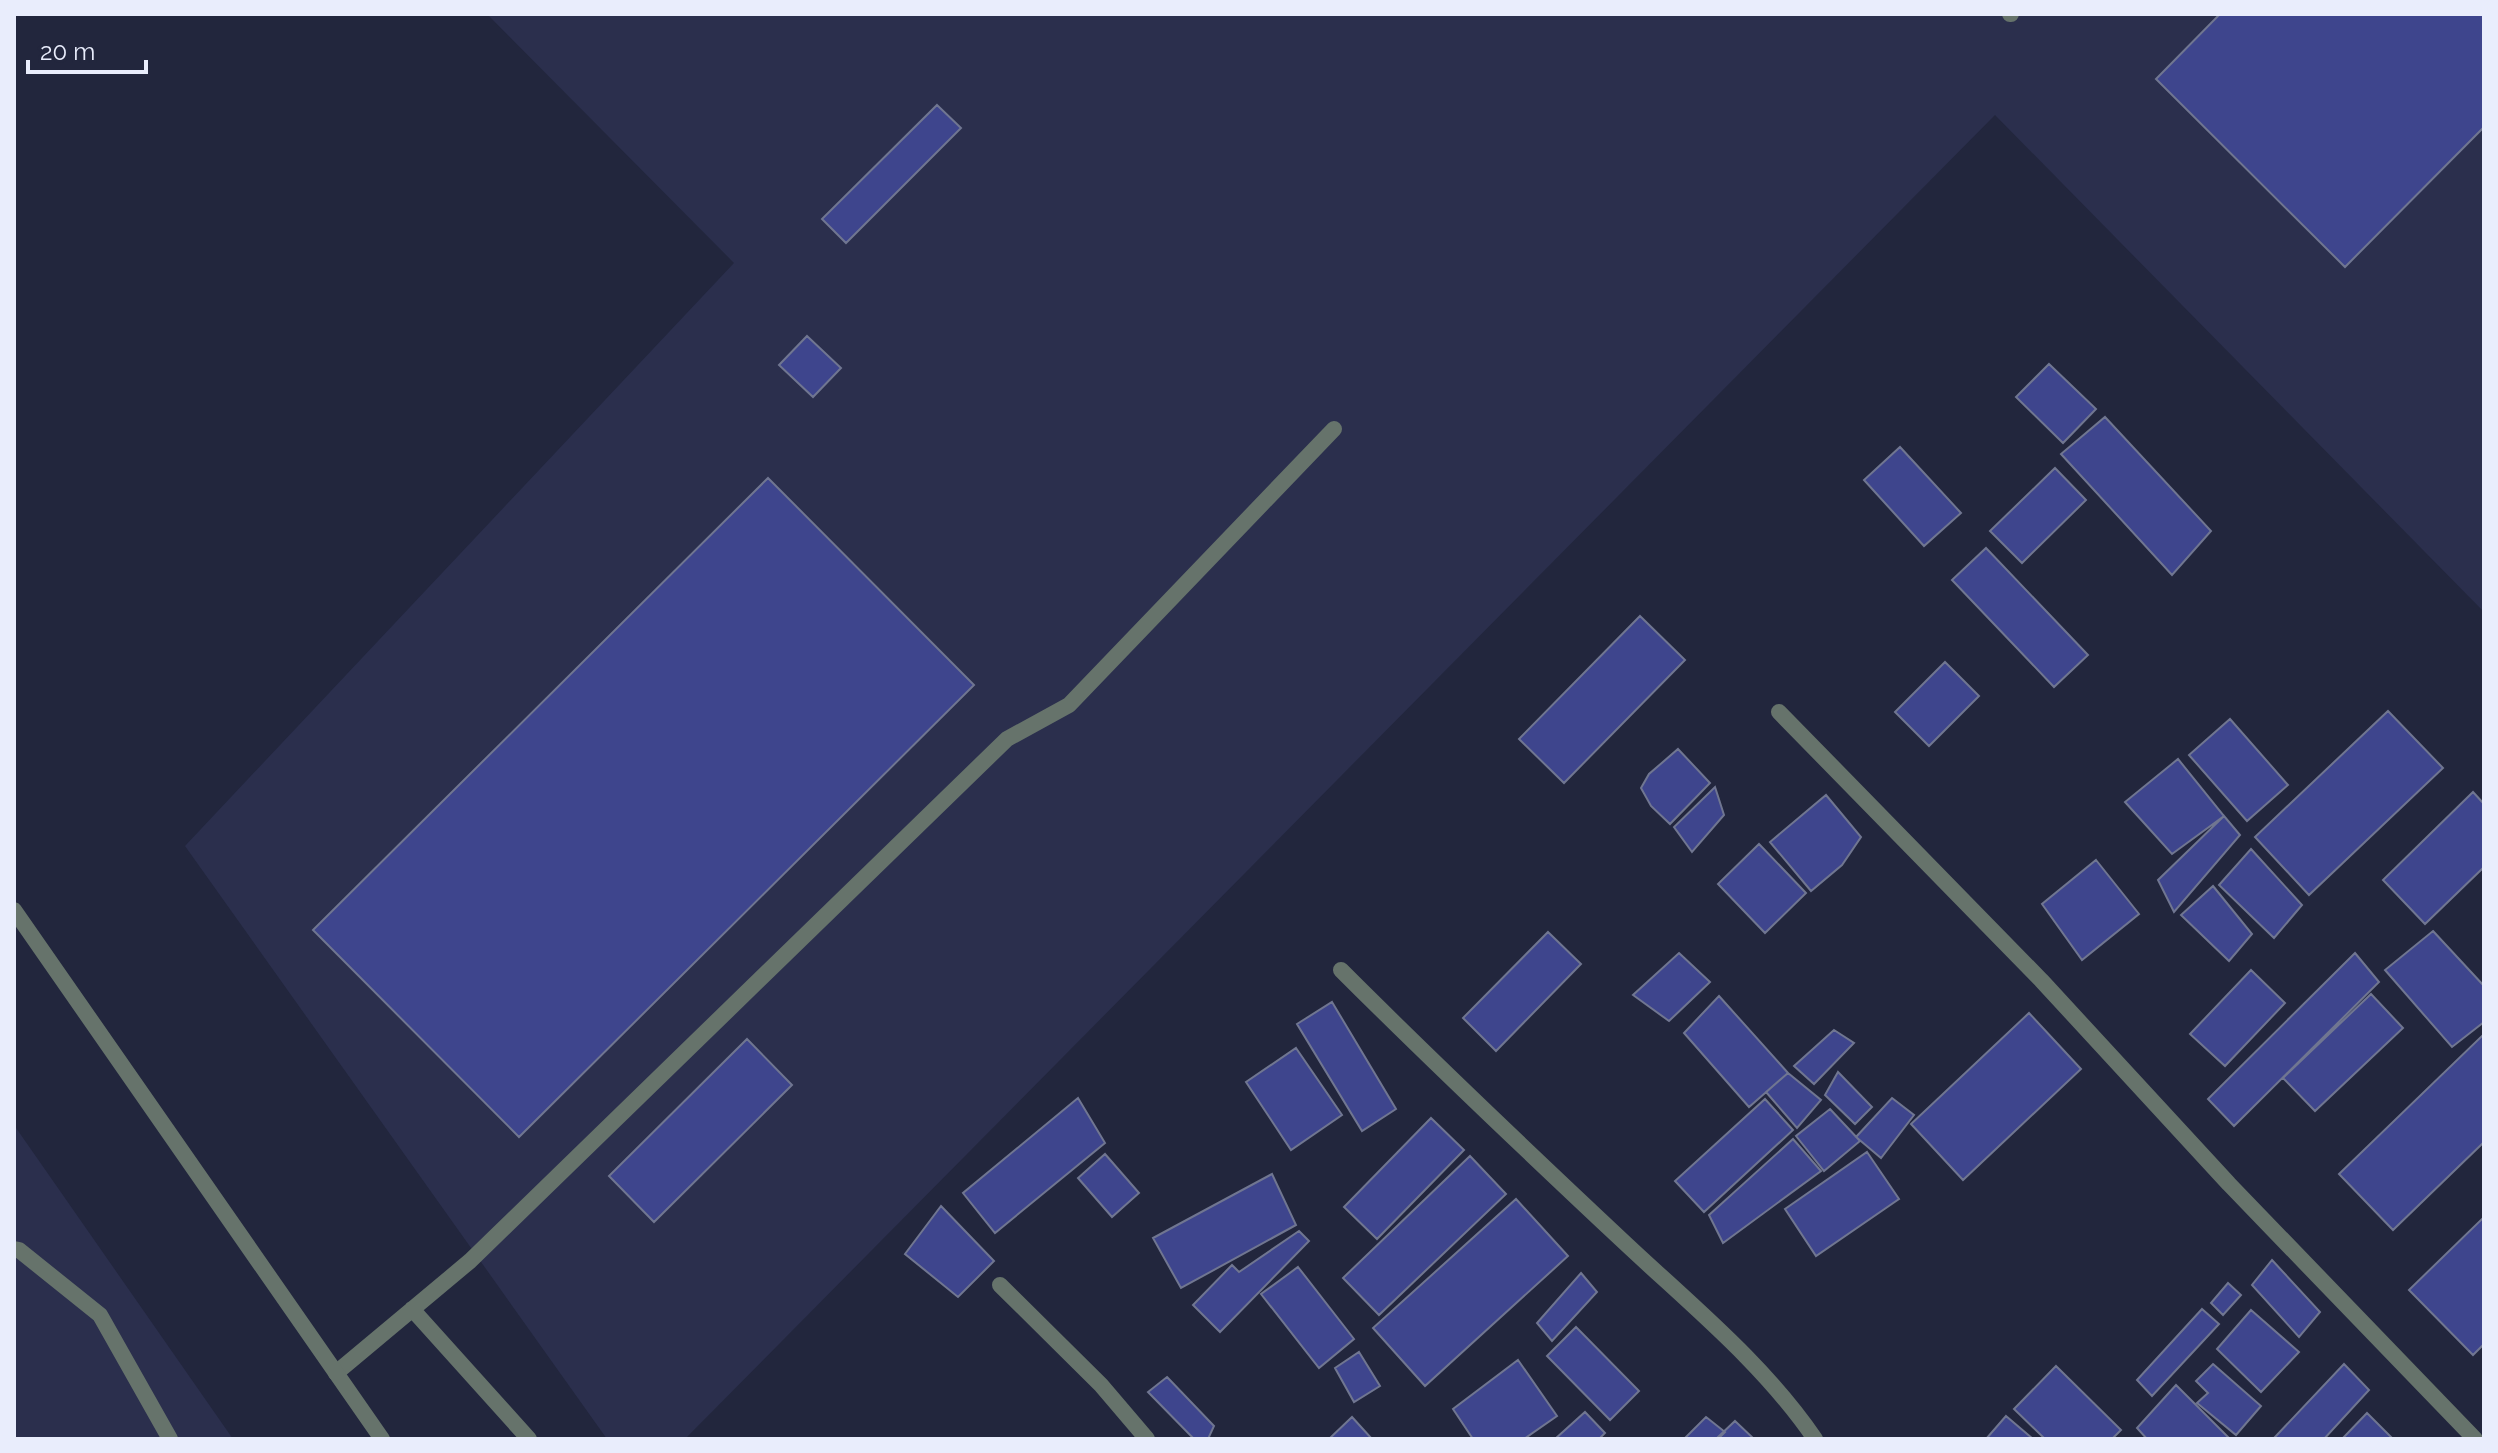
<svg xmlns="http://www.w3.org/2000/svg" width="2498" height="1453" font-family="Raleway,sans-serif">
<rect width="100%" height="100%" fill="#22263d"/>
<!-- built -->
<path fill="#2b2f4d" d="M 487,14 L 2484,14 L 2484,612 L 1995,115 L 685,1439 L 607,1439 L 185,846 L 734,263 Z
M 14,1125 L 233,1439 L 14,1439 Z"/>
<!-- building -->
<path fill="#3e458d" stroke="#707691" stroke-width="2" d="M 2220,14 L 2484,14 L 2484,127 L 2345,267 L 2156,79 Z
M 937,105 L 961,128 L 846,243 L 822,219 Z
M 807,336 L 841,368 L 813,397 L 779,365 Z
M 2049,364 L 2096,409 L 2063,443 L 2016,397 Z
M 2105,417 L 2211,531 L 2172,575 L 2061,454 Z
M 1900,447 L 1961,513 L 1924,546 L 1864,480 Z
M 2055,468 L 2086,500 L 2022,563 L 1990,531 Z
M 768,478 L 974,685 L 519,1137 L 313,930 Z
M 1986,548 L 2088,655 L 2054,687 L 1952,580 Z
M 1640,616 L 1685,660 L 1564,783 L 1519,739 Z
M 1945,662 L 1979,696 L 1929,746 L 1895,712 Z
M 2388,711 L 2443,768 L 2309,895 L 2255,837 Z
M 2230,719 L 2288,785 L 2247,821 L 2189,755 Z
M 1678,749 L 1710,783 L 1670,824 L 1651,806 L 1641,788 L 1649,774 Z
M 2178,759 L 2224,816 L 2172,854 L 2125,802 Z
M 1715,787 L 1724,815 L 1692,852 L 1674,827 Z
M 2473,792 L 2484,804 L 2484,867 L 2425,924 L 2383,880 Z
M 1826,795 L 1861,837 L 1842,865 L 1811,891 L 1770,842 Z
M 2224,816 L 2240,835 L 2174,912 L 2158,880 Z
M 1759,844 L 1806,893 L 1765,933 L 1718,884 Z
M 2251,849 L 2302,905 L 2274,938 L 2219,885 Z
M 2096,860 L 2139,914 L 2082,960 L 2042,904 Z
M 2213,886 L 2252,934 L 2229,961 L 2181,915 Z
M 2433,931 L 2484,986 L 2484,1022 L 2452,1047 L 2385,970 Z
M 1548,932 L 1581,964 L 1496,1051 L 1463,1018 Z
M 1679,953 L 1710,982 L 1669,1021 L 1633,995 Z
M 2355,953 L 2379,982 L 2234,1126 L 2208,1099 Z
M 2251,970 L 2285,1003 L 2225,1066 L 2190,1034 Z
M 2371,994 L 2403,1028 L 2315,1111 L 2283,1078 Z
M 1719,996 L 1788,1073 L 1749,1107 L 1684,1033 Z
M 1332,1002 L 1396,1109 L 1362,1131 L 1297,1024 Z
M 2029,1013 L 2081,1069 L 1963,1180 L 1911,1124 Z
M 1834,1030 L 1854,1043 L 1814,1084 L 1794,1066 Z
M 2484,1034 L 2484,1142 L 2393,1230 L 2339,1174 Z
M 747,1039 L 792,1085 L 654,1222 L 609,1176 Z
M 1296,1048 L 1342,1115 L 1291,1150 L 1246,1082 Z
M 1838,1072 L 1872,1107 L 1855,1124 L 1825,1095 Z
M 1788,1073 L 1821,1100 L 1797,1128 L 1766,1092 Z
M 1078,1098 L 1105,1143 L 995,1233 L 963,1193 Z
M 1892,1098 L 1914,1115 L 1881,1158 L 1856,1137 Z
M 1765,1099 L 1793,1130 L 1704,1212 L 1675,1181 Z
M 1830,1109 L 1860,1141 L 1824,1171 L 1796,1136 Z
M 1431,1118 L 1464,1150 L 1377,1239 L 1344,1207 Z
M 1793,1139 L 1821,1171 L 1723,1243 L 1709,1215 Z
M 1867,1152 L 1899,1199 L 1816,1256 L 1785,1209 Z
M 1105,1154 L 1139,1193 L 1112,1217 L 1078,1178 Z
M 1470,1156 L 1506,1194 L 1379,1315 L 1343,1278 Z
M 1272,1174 L 1296,1225 L 1181,1288 L 1153,1238 Z
M 1516,1199 L 1568,1256 L 1425,1386 L 1373,1328 Z
M 941,1206 L 994,1261 L 958,1297 L 905,1254 Z
M 2484,1217 L 2484,1344 L 2473,1355 L 2409,1290 Z
M 1299,1231 L 1309,1241 L 1220,1332 L 1193,1305 L 1232,1265 L 1239,1272 Z
M 2272,1260 L 2320,1312 L 2299,1337 L 2252,1285 Z
M 1298,1267 L 1354,1339 L 1319,1368 L 1261,1294 Z
M 1581,1273 L 1597,1292 L 1552,1341 L 1537,1323 Z
M 2228,1283 L 2241,1295 L 2223,1315 L 2211,1303 Z
M 2202,1309 L 2219,1324 L 2152,1396 L 2137,1380 Z
M 2251,1310 L 2299,1352 L 2261,1392 L 2217,1349 Z
M 1576,1327 L 1639,1391 L 1610,1420 L 1547,1356 Z
M 1359,1352 L 1380,1386 L 1354,1402 L 1335,1368 Z
M 1518,1360 L 1557,1416 L 1524,1439 L 1473,1439 L 1453,1409 Z
M 2213,1364 L 2261,1406 L 2236,1435 L 2197,1403 L 2208,1393 L 2196,1381 Z
M 2344,1364 L 2369,1390 L 2324,1439 L 2277,1439 L 2275,1437 Z
M 2056,1366 L 2121,1430 L 2112,1439 L 2045,1439 L 2014,1409 Z
M 1167,1377 L 1214,1426 L 1208,1439 L 1194,1439 L 1148,1392 Z
M 2176,1385 L 2230,1439 L 2147,1439 L 2137,1428 Z
M 1585,1412 L 1605,1433 L 1599,1439 L 1555,1439 Z
M 2367,1413 L 2393,1439 L 2342,1439 Z
M 2006,1416 L 2033,1439 L 1986,1439 Z
M 1352,1417 L 1372,1439 L 1329,1439 Z
M 1706,1417 L 1725,1432 L 1718,1439 L 1684,1439 Z
M 1735,1421 L 1753,1438 L 1716,1439 Z"/>
<g fill="none" stroke-linecap="round" stroke-linejoin="round">
<!-- lane -->
<path stroke="#66736b" stroke-width="16" d="M 2010,14 L 2011,14
M 14,1249 L 19,1250 L 100,1315 L 170,1439
M 412,1309 L 529,1439
M 336,1373 L 470,1261 L 1007,739 L 1069,705 L 1334,429"/>
<!-- street -->
<path stroke="#66736b" stroke-width="16" d="M 1779,712 L 2041,980 L 2229,1184 L 2475,1439
M 14,910 L 382,1439
M 1341,970 C 1434,1063 1529,1153 1625,1243 C 1691,1305 1764,1364 1815,1439
M 1000,1285 L 1101,1385 L 1147,1439"/>
</g>
<!-- border -->
<rect width="2498" height="1453" fill="none" stroke="#e9edfc" stroke-width="32"/>
<!-- scale -->
<path d="M28 60v12h118v-12" fill="none" stroke="#e9edfc" stroke-width="4"/>
<text x="40" y="60" font-size="24" fill="#e9edfc" stroke="#22263d" stroke-width="6" paint-order="stroke">20 m</text>
</svg>
